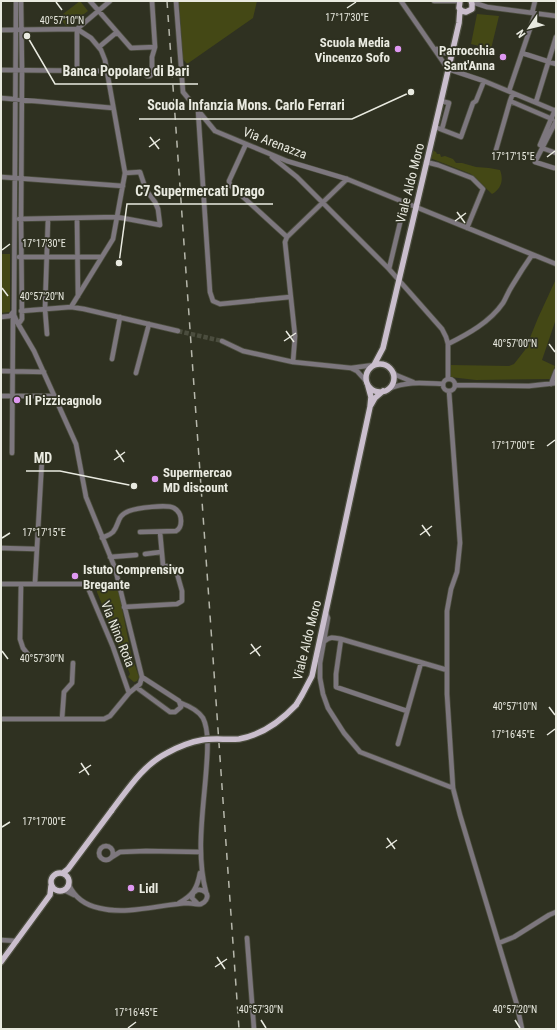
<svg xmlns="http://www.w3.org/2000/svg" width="557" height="1030" font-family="'Roboto Condensed',sans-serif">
<rect width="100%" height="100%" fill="#2f3121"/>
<!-- green -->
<path fill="#444815" d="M 80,1 L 88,11 L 67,27 L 59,17 Z
M 179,1 L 257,1 L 253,18 L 187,64 L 183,59 Z
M 477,14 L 499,16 L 491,49 L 471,44 Z
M 432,150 L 436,152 L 437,154 L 440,154 L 441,157 L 445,156 L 453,159 L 456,163 L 462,163 L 476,167 L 489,168 L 500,170 C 504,180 501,189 492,194 L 471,174 L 430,158 Z
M 1,251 L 2,254 L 10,254 L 10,312 L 1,313 Z
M 556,279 L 556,319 L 542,360 L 555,366 L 550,379 L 476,380 L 450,377 L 450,365 L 509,366 L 514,364 L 525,350 L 538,318 Z
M 97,588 L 118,588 L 131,654 L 139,677 L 137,681 L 134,682 L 128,677 L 130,674 L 97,592 Z"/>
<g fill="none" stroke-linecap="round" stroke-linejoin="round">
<!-- minor-tunnel -->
<path stroke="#4b4d3e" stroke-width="4.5" stroke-dasharray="4.5 2" stroke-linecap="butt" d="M 178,331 L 222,341"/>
<defs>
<path id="minor" d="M 16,1 L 14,315 L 17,322 L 20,322 L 22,319 L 21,219 L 22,70 L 21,1
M 90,1 L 131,48 L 155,47
M 176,1 L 183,92 L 215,131 L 287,161 L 347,179 L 556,264
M 401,1 L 448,69 L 484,81 L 556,111
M 434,1 L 460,1
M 472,2 L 487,7 L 556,16
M 532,13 L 535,1
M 1,30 L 77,29 L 91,38 L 101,50 L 105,60 L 125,173 L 113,239 L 71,307
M 99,47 L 117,32
M 437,49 L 445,53 L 452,50
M 522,53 L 556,64
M 1,70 L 106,71 L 141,70 L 147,76 L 150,76 L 152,74 L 152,57 L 155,47 L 152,1
M 77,70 L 77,29 L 110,1
M 509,91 L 535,14
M 513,93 L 510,101 L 552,119
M 1,98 L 113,108
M 441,101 L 449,103 L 442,129
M 536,102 L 556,37
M 198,110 L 210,292 L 213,301 L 220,304 L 290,297
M 435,127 L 461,137 L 473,103 L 476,101 L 484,81
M 246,144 L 229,181 L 230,185 L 287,237
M 540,145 L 555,110
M 542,148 L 556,153
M 496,150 L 510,101
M 272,157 L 297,177 L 389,269 L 442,329 L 446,337 L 448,344
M 426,162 L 438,165 L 472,178 L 483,189 L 467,228
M 554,168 L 535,162 L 556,121
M 1,177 L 123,186
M 77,218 L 78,296
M 19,219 L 117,217 L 160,225 L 158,209 L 155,202 L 146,190 L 140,172 L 125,173
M 19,257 L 101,257
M 389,269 L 405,202
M 21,311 L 71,307 L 84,309 L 178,331
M 1,317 L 10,316 L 14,311
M 17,322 L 34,351 L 76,444 L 86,497 L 115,568 L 142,677 L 179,701 L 181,707 L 175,712 L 170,712 L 136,687
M 47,334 L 45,309 L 48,219
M 222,341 L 243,351 L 293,362 L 351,368 L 374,365
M 112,359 L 120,317
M 293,362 L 295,336 L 285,242 L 287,237 L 347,179
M 351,368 L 357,371 L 366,381
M 1,371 L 44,372
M 392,371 L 396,375 L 413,382
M 136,373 L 149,324
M443 385a6 6 0 1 1 12 0a6 6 0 1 1-12 0Z
M 448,379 L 448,344 C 468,334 490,322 503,303 C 506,298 508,292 512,286 C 518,276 525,265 532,255
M 551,384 L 556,371
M 455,385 L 529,386 L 556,383
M 388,389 C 408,381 422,383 443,384
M 449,391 L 460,543 L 457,572 L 451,589 L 447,611 L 447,694 L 453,788 L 460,815 L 517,1005 L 522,1029
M 1,396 L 55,396
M 12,453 L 13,319
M 102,538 C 106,536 110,535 113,532 C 120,524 116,516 129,511 C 137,508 167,504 174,508 C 179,511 181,516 181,521 C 181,526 180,529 176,531 L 140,532
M 1,548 L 36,549
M 145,554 L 161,552
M 110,557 L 136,555
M 35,583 L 42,459
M 86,583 L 113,647 L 129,693
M 1,584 L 119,584
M 21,584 L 20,639 L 23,648 L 30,657
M 124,607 L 177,604 L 182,601 L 182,591 L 176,570 L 174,568 L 163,565 L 160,532
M 326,613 L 328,618 L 320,663 L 320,678 L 323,694 L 328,708 L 344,733 L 360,752 L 453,788
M 341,639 L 336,674 L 336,687 L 407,711
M 325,641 C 330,636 335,638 341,639 L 447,670
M 181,703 C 189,706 198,710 203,718 C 210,732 207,758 206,773 C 203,812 196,854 206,892
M 1,719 L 104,719 L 110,716 L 129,693 L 140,684 L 142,677
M 62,719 L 64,692 L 72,683 L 73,663
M 398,744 L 421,663
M99 853a7 7 0 1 1 14 0a7 7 0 1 1-14 0Z
M 112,857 L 120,852 L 146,851 L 201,852
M 69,885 C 75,898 85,905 99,908 C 126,915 159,905 186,903 C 191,903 196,905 201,904 C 203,903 205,902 206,900 C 210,893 203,889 197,890 L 193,893 L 192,898 L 197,903
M 62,891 L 66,891 L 74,895
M 179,903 C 193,895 197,889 200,873
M 247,938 L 254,1029
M 1,940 L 17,941
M 499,943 L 514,937 L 549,915 L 556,912"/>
<path id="major" d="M 460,1 L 459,8 L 462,11 L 466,12 L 472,9 L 472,4 L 471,1
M366 378a14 14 0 1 1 28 0a14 14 0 1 1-28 0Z
M 374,365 L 383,348 L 441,101 L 459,23 L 460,9
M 371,405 L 375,398 L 383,391
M 296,705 L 302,695 L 312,676 L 370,407 L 371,397 L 368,386
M51 882a9 9 0 1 1 18 0a9 9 0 1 1-18 0Z
M 63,873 L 68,869 L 112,810
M 1,962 L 50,895 L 51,886"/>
</defs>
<!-- minor casing -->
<use href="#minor" stroke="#4d4f40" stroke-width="6"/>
<!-- major casing -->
<use href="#major" stroke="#4d4f40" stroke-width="8"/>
<!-- minor -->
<use href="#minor" stroke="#7d777e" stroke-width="4.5"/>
<!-- major -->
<use href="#major" stroke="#cabecd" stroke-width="5.5"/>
<!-- rail -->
<path stroke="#b6b7ab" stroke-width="1.5" stroke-dasharray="7 7" stroke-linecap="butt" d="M 167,1 L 239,1029"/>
<defs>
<path id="major-bridge" d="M 112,810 C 128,789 143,765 167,753 C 178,747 190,742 202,740 C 214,738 227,740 239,739 C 261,735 281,721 296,705"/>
</defs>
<!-- major-bridge casing -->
<use href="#major-bridge" stroke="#4d4f40" stroke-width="8" stroke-linecap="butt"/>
<!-- major-bridge -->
<use href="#major-bridge" stroke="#cabecd" stroke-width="5.5"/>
</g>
<!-- ticks -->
<path fill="none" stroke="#e9eae0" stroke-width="1.5" d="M 56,2 L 62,10M 347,8 L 356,2M 150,137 L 159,149M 149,147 L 160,139M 547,157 L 555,151M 457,212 L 465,223M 455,221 L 466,213M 2,250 L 10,244M 2,288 L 8,296M 286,331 L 294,342M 284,341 L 296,333M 549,344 L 555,352M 547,446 L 555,440M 116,450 L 124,462M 114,460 L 125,452M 422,525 L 430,536M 420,535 L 432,526M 2,538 L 10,533M 251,644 L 260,656M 2,651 L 8,659M 250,654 L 261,646M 549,707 L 555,715M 547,735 L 555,729M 81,763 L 89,775M 79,773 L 91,765M 2,827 L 10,822M 387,838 L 395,849M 386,848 L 397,840M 217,957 L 225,969M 215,967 L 227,959M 261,1020 L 266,1028M 515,1020 L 520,1028M 128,1028 L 136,1022"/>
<!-- markers -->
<g fill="#df98f2" stroke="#2f3121" stroke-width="1.5">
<circle cx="398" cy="49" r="4"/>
<circle cx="503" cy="57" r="4"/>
<circle cx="17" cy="400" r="4"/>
<circle cx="155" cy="479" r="4"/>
<circle cx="75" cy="576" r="4"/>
<circle cx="131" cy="888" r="4"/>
</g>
<g text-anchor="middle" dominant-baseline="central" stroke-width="3.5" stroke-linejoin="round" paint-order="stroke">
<!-- poi labels -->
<g font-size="13" font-weight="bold" fill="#e9eae0" stroke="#2f3121" text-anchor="start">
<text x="390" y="42" text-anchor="end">Scuola Media<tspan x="390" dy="15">Vincenzo Sofo</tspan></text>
<text x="495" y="50" text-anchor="end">Parrocchia<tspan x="495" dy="15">Sant'Anna</tspan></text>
<text x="25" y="400">Il Pizzicagnolo</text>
<text x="163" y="472">Supermercao<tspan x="163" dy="15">MD discount</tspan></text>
<text x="83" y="569">Istuto Comprensivo<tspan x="83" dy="15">Bregante</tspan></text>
<text x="139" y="888">Lidl</text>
</g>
<!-- street labels -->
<g font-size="13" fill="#e9eae0" stroke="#2f3121">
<text transform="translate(275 143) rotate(21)">Via Arenazza</text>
<text transform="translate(410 183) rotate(-76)">Viale Aldo Moro</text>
<text transform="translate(118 634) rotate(68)">Via Nino Rota</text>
<text transform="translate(307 640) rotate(-76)">Viale Aldo Moro</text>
</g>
</g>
<g font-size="10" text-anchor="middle" fill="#e9eae0" stroke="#2f3121" stroke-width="3.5" stroke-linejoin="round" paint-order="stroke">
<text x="347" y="21">17°17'30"E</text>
<text x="62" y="24">40°57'10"N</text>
<text x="513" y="160">17°17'15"E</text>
<text x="44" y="247">17°17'30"E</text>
<text x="42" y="300">40°57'20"N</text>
<text x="515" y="347">40°57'00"N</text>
<text x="513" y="449">17°17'00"E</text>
<text x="44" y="536">17°17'15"E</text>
<text x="42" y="662">40°57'30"N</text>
<text x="515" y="710">40°57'10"N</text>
<text x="513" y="738">17°16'45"E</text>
<text x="44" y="825">17°17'00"E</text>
<text x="261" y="1013">40°57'30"N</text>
<text x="515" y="1013">40°57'20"N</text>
<text x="136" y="1016">17°16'45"E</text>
</g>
<!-- callouts -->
<path fill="none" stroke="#e9eae0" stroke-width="1.5" d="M27 36L55 84H198M411 92L352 119H139M119 263L127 204H273M134 486L60 471H26"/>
<g fill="#e9eae0" stroke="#2f3121" stroke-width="1.5">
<circle cx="27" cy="36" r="4"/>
<circle cx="411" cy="92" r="4"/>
<circle cx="119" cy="263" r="4"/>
<circle cx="134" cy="486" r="4"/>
</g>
<g font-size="14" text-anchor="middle" font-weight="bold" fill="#e9eae0" stroke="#2f3121" stroke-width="3.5" stroke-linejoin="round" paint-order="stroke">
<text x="126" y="76">Banca Popolare di Bari</text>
<text x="246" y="110">Scuola Infanzia Mons. Carlo Ferrari</text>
<text x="200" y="196">C7 Supermercati Drago</text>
<text x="43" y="463">MD</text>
</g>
<!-- border -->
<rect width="557" height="1030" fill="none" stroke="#e9eae0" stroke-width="4"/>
<!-- north arrow -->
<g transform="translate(529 28) rotate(235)" stroke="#2f3121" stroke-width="3" paint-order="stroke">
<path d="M0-3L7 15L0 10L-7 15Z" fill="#e9eae0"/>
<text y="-6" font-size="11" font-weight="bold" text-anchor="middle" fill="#e9eae0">N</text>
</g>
</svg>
